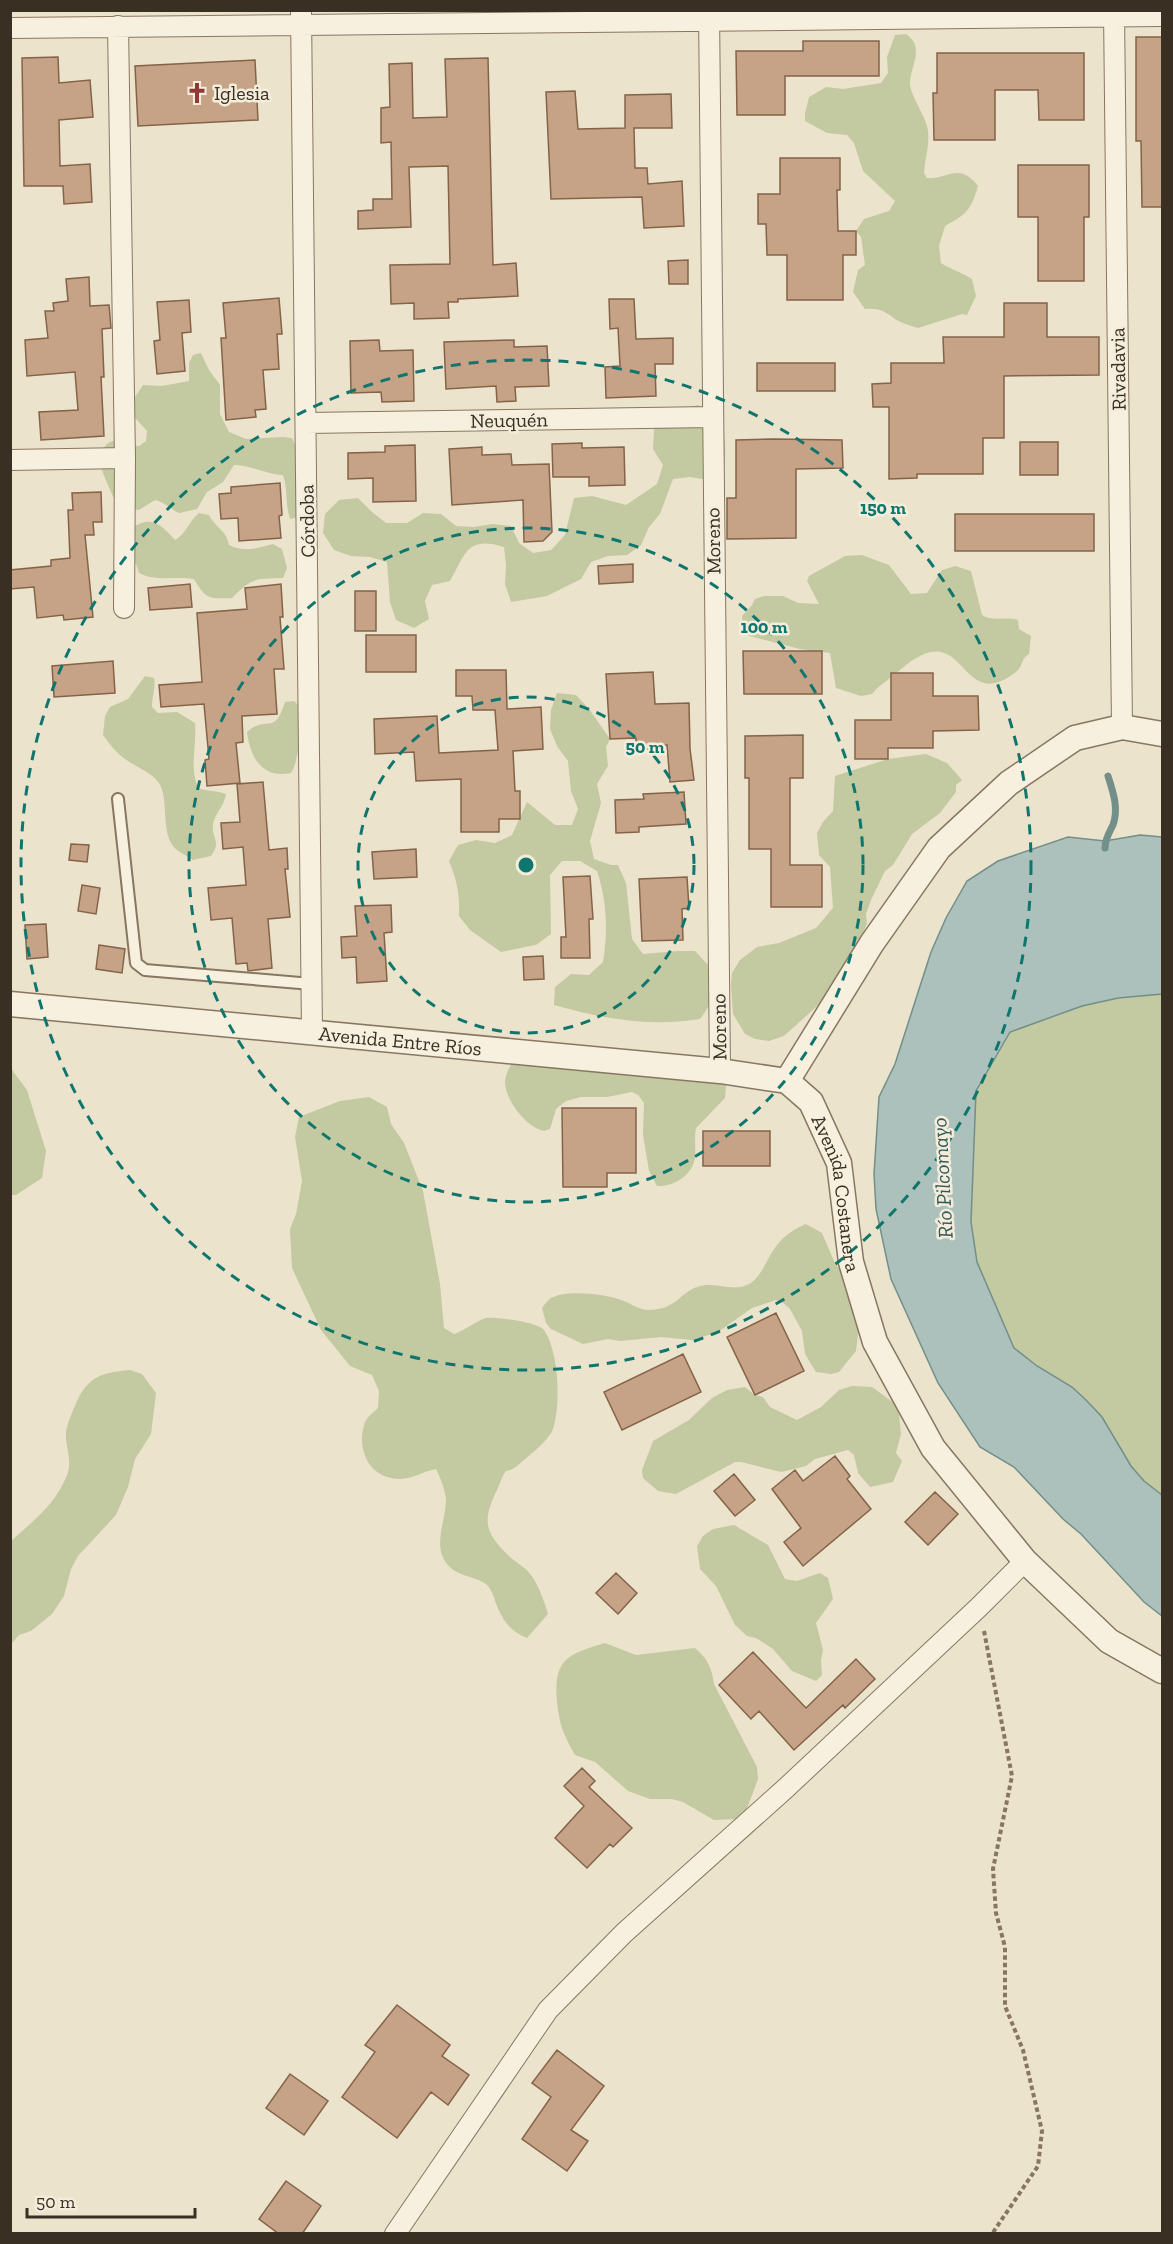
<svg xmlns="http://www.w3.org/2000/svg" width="1173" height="2244" font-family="'Zilla Slab',serif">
<rect width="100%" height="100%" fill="#ece3cc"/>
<!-- green -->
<path fill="#c3c9a0" d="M 906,34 C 925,47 911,65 910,82 C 909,93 924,114 927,126 C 931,141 925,158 924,173 L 927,178 C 947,180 959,161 978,186 C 971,210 967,214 945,226 L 939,246 L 941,263 C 952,270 961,272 972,279 L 976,296 L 967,315 L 962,314 L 918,328 C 911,326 901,323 895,319 C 885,311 879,308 865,309 L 853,292 L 858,270 L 865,265 L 861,237 L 856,231 L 864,219 L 889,211 L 895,201 L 863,171 L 854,143 L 847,135 L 827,133 L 805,121 L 805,113 L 809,97 L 826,87 L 843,89 L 881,83 L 888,73 L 887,57 L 895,35 Z
M 201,353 L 209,370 L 220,385 L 220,414 L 229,432 L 246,439 L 283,437 L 292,438 L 300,456 L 299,517 L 290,519 C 285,504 288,489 283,475 C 265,474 251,465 234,465 L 223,482 L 207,492 L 197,509 L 179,513 C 170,509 165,502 155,500 L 139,510 C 133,509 126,509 121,505 C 114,501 111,492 108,485 C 99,466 93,442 122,439 L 130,445 L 139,446 L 146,441 L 147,431 L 135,418 L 131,409 L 133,400 L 143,385 L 162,386 L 189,381 L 189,363 L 193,355 Z
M 698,405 C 726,429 727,434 724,471 L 709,480 L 690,477 L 673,479 L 660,514 L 649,527 L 641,545 L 627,555 L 608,556 L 591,562 L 581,579 L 547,596 L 511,602 L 505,584 L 506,565 L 504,547 C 467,536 466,553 450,581 L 432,585 L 425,601 L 429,619 L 414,628 L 396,620 L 390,602 L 387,562 L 370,557 L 351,556 L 334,550 L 323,533 L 325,514 L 339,500 L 358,498 L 372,512 L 386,523 L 407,523 L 423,513 L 441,514 L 456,526 L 474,527 L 492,524 L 511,526 L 519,543 L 533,553 L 551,550 L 565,535 L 574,498 L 592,496 L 626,505 L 657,484 L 663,465 L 653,449 L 654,428 L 666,413 Z
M 199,513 L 209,515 C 216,529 226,529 229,545 C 244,553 258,548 273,544 L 282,549 L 287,568 L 283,578 C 256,579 252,577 232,598 C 208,599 206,599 194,579 C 174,576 157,582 139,573 L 136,564 L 127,560 L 122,535 C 146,516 155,517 175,540 C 186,534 189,521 199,513 Z
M 862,555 L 889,565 L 911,594 L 927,593 L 942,570 L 955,566 L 971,571 L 982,615 C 992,622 1007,616 1018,620 L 1019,629 L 1031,636 L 1029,654 C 1022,658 1023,663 1019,669 C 1015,674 1002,682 995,683 C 958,691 959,619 900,670 C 890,679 880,684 872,694 L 861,696 L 836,688 L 830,653 L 800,649 L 749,636 L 743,627 L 742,616 L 752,605 L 755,599 L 764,596 L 783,596 L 798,603 L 819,604 L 807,581 L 809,576 L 845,556 Z
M 145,676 L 154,678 C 156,688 152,696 152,707 L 158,713 L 177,712 L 195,723 C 197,746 189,766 198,788 C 208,792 216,790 226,794 C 224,807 215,813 213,824 C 211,838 222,841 211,856 L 193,860 C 188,856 182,854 177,850 C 159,836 170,800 159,783 C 151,772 136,767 125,759 C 116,753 109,743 103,735 L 105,716 L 110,707 L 128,699 Z
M 557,693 L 576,695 L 589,709 L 610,739 L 606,747 L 608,766 L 597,784 L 601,803 L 590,841 L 594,859 L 611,865 L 618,865 L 626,883 L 632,939 L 643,954 L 678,951 L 695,951 L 709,966 L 711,1003 L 700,1019 C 645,1027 606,1019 554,1005 L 555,987 L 571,974 L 589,975 L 603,962 C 608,931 607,901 597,871 L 580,861 L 562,861 L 550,875 L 551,934 L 536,945 L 501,952 L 470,930 L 459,916 C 460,896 457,880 449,861 L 458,845 L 476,840 L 495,843 L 512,835 L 527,802 L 555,825 L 572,825 L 578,809 L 571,791 L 568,761 L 557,746 L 550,729 L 551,710 Z
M 294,701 L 301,708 C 302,722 299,762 291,773 C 262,779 250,757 247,732 C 268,714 274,737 285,702 Z
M 926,754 L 947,763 L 962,780 L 956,785 L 956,792 L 940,813 L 912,834 L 893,865 L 885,871 L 871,900 L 866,914 L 867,923 L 854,956 L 834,987 L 816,1007 L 784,1036 L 769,1041 L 755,1039 L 745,1034 L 733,1014 L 731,985 L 732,973 L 740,960 L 757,947 L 779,943 L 816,928 L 833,908 L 830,867 L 819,855 L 817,833 L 823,822 L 833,811 L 835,776 L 888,759 Z
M 1162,994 L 1162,1495 L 1144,1481 L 1131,1466 L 1102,1417 L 1014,1348 L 977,1262 L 971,1222 L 976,1091 L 1010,1032 L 1082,1006 L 1118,998 Z
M 679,1054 L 723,1079 L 726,1085 L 725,1098 L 696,1128 C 694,1138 696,1147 695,1157 C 693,1175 674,1187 657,1186 L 649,1171 L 643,1135 L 644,1103 L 638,1095 L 632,1092 L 607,1097 L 581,1097 L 566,1101 L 556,1109 L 550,1129 L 544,1131 C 526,1127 505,1100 505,1081 C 506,1073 510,1066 514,1059 Z
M 10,1067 L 27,1090 L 46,1151 L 42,1178 L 16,1195 L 11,1195 Z
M 369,1097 L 387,1107 L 391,1124 L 404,1143 L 423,1191 L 440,1284 L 444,1328 L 454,1334 C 464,1331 477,1320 486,1318 C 497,1317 538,1322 544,1330 C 559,1352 561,1404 553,1429 C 551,1437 532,1454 525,1459 C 519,1464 514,1470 506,1471 C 501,1478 500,1484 496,1492 C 482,1522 485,1533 510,1557 C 517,1563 526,1568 531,1575 C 539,1586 544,1601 548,1614 L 527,1638 C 509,1631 502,1619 495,1601 C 494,1596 491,1589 487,1585 C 474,1574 450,1578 442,1555 C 436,1539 446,1517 446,1500 C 445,1489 441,1479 436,1469 C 420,1472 409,1482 391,1478 C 365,1473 357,1444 365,1422 C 367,1417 374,1412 378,1408 L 379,1391 L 372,1375 L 350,1366 L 321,1330 L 292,1268 L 290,1229 L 296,1214 L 302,1181 L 295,1137 L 299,1117 L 340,1101 Z
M 806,1224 L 822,1233 L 834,1261 L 850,1286 L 859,1325 L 856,1351 L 839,1372 L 831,1374 L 816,1372 L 805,1354 L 802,1331 L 790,1309 L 782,1302 L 776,1300 L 752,1308 L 718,1332 L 692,1340 L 661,1337 L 620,1341 L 608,1339 L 583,1344 L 551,1329 L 546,1323 L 542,1308 C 544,1305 548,1300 551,1298 C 566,1289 608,1294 624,1301 C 638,1307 641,1312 658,1309 C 677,1306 682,1292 697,1287 C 716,1280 733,1294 751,1283 C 763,1274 768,1256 777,1245 C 784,1236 795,1228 806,1224 Z
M 130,1370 L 142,1374 L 156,1393 L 151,1434 L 135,1459 L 128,1487 L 116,1515 L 78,1556 L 71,1569 L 64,1596 L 52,1614 L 31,1631 L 19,1635 L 11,1644 L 11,1541 C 33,1521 56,1504 67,1475 C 72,1463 67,1451 66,1439 C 65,1428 70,1418 74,1408 C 87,1377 98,1373 130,1370 Z
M 852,1386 L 872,1387 L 894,1403 L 899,1414 L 901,1434 L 896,1453 L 902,1461 L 893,1482 L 870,1487 L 858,1473 L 854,1455 L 848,1450 L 815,1459 L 806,1466 L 781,1472 L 741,1462 L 735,1462 L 676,1494 L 658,1491 L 643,1478 L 642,1470 L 653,1441 L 689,1420 L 712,1398 L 727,1390 L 745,1387 L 755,1395 L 763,1397 L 770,1407 L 797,1420 L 821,1407 L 839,1390 Z
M 734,1525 L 768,1545 L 785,1579 L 797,1581 L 820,1573 L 828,1578 L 833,1599 L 816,1623 L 823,1650 L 821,1660 L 822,1675 L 816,1681 L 792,1671 L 773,1649 L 756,1638 L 747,1636 L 735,1625 L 716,1586 L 700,1569 L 697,1546 L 703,1536 L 713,1529 Z
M 605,1643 L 636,1655 L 695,1648 C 707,1658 712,1668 714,1684 L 757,1767 L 758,1779 L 745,1814 L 736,1819 L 714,1820 L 683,1802 L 672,1799 L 650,1799 L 628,1791 L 595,1762 L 575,1755 C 570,1746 564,1735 561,1725 C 557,1708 551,1673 566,1660 C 576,1651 592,1647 605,1643 Z"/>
<!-- water -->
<path fill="#acc1bb" stroke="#738f89" stroke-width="1.5" d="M 1140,835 L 1162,837 L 1162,994 L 1118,998 L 1082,1006 L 1010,1032 L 976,1091 L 971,1222 L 977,1262 L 1014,1348 L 1037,1366 L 1072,1387 L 1086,1400 L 1102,1417 L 1131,1466 L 1144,1481 L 1162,1495 L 1162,1616 L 1144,1602 L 1081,1534 L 1063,1519 L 1014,1467 L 980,1447 L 938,1383 L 891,1279 L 876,1209 L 874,1174 L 879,1097 L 895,1064 L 931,952 L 946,918 L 967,881 L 998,861 L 1068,837 L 1105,841 Z"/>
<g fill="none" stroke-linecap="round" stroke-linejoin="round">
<!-- stream -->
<path stroke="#738f89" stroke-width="7" d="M 1105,848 C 1105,839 1109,833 1113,825 C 1119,808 1113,792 1108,776"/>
</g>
<!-- building -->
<path fill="#c6a386" stroke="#846349" stroke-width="1.5" d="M 1136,37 L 1162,37 L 1162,207 L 1142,207 L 1141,141 L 1136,141 Z
M 803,41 L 879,41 L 879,76 L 785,76 L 785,115 L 737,115 L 736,51 L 803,51 Z
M 937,53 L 1084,53 L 1084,120 L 1039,120 L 1038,90 L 995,90 L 995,140 L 934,140 L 933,93 L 937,93 Z
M 58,57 L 59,83 L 90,80 L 93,117 L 59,120 L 60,166 L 90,164 L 92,202 L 64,204 L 63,186 L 24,186 L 22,58 Z
M 488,58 L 493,265 L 516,263 L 518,296 L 458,299 L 458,302 L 448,302 L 449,318 L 414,319 L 414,303 L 391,304 L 390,265 L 450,264 L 448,166 L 409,167 L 411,227 L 358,229 L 358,211 L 373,210 L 373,199 L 392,199 L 391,142 L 381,143 L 381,108 L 390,107 L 389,64 L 412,63 L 413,118 L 447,117 L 445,59 Z
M 255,60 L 258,120 L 138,126 L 135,66 Z
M 575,91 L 578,129 L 625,128 L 625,95 L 671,94 L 672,128 L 634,128 L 635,168 L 647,168 L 648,184 L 682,181 L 684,226 L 644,228 L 642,197 L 551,199 L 546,92 Z
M 780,158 L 840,158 L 840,190 L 837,190 L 838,231 L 856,231 L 856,255 L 843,255 L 843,300 L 787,300 L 787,255 L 767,255 L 766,224 L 758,224 L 758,194 L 780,194 Z
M 1018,165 L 1089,165 L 1089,217 L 1084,217 L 1084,281 L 1038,281 L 1038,217 L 1018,217 Z
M 688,260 L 688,284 L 669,284 L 668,261 Z
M 89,277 L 90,306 L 109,305 L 111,328 L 102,329 L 104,377 L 101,377 L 104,436 L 41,440 L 39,412 L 78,410 L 75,372 L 27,376 L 25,340 L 48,338 L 45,311 L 54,311 L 53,303 L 68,301 L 66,279 Z
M 279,298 L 282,334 L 277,334 L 279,369 L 263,370 L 266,409 L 255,410 L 256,417 L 226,420 L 221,338 L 226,338 L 223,303 Z
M 609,299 L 634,299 L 636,339 L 673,338 L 673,364 L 655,364 L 656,396 L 606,398 L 605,367 L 620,366 L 618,328 L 610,329 Z
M 189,300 L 191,332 L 182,333 L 185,371 L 157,374 L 154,341 L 160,340 L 157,302 Z
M 1004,303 L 1047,303 L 1047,337 L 1099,337 L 1099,375 L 1004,376 L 1004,438 L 983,438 L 983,474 L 917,474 L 917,478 L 889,479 L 889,407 L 873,407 L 872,384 L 891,383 L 891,363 L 944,363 L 943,337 L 1004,337 Z
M 379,340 L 380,351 L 413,350 L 414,401 L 382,402 L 381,392 L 351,393 L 350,341 Z
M 514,340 L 514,347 L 547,346 L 549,386 L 515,387 L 516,401 L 497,402 L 496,386 L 446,389 L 444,342 Z
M 757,363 L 835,363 L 835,391 L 757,391 Z
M 773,439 L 842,440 L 843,468 L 796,469 L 796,538 L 727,539 L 727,498 L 736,498 L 736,440 Z
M 1020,442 L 1058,442 L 1058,475 L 1020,475 Z
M 582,443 L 582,448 L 624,447 L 625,485 L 589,486 L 589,477 L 553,477 L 552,444 Z
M 415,445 L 416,501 L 373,502 L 373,478 L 348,479 L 348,453 L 385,452 L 385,446 Z
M 482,447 L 482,455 L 511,454 L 512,465 L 549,464 L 552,532 L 543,541 L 524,542 L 523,500 L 452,505 L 449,449 Z
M 280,483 L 282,515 L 279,516 L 281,538 L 239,541 L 238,518 L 221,519 L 219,494 L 231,493 L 231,487 Z
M 101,492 L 102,522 L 93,522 L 94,535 L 85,535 L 93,617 L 64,620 L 63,615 L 37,618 L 34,587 L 10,589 L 10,570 L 51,566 L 51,560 L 70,558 L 68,510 L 73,510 L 72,493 Z
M 955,514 L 1094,514 L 1094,551 L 955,551 Z
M 633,564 L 633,582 L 599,584 L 598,566 Z
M 190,584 L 192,607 L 150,610 L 148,588 Z
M 281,584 L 283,617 L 280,617 L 284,669 L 274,669 L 277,714 L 242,716 L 243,742 L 236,743 L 240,783 L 207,786 L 205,760 L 209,759 L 204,704 L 161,707 L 159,685 L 202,682 L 197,613 L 247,609 L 245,588 Z
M 355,591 L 376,591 L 376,631 L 355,631 Z
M 366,635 L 416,635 L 416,672 L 366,672 Z
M 743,651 L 822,651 L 822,694 L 744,694 Z
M 113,661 L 115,693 L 54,697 L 52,666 Z
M 456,670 L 506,670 L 507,709 L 541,707 L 543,749 L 513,751 L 515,791 L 520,791 L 520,819 L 499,819 L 499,832 L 461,832 L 461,779 L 416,781 L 414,752 L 375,754 L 374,719 L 437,716 L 439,753 L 498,750 L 495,710 L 473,710 L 472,696 L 456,696 Z
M 653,672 L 655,704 L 689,703 L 690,749 L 694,780 L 670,782 L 667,745 L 636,747 L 636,738 L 610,739 L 606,674 Z
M 891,673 L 933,673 L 933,696 L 978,696 L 979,730 L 933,731 L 933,748 L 888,748 L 888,759 L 855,759 L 855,720 L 891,720 Z
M 803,735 L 803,778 L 790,778 L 790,865 L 822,865 L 822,907 L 771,907 L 771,849 L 749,849 L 749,778 L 745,778 L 745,736 Z
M 263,782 L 269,850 L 287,848 L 288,869 L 285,869 L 290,917 L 268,919 L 272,968 L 248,971 L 247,963 L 236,964 L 232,918 L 211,920 L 208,888 L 246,885 L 243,847 L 223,849 L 221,823 L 240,822 L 237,784 Z
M 684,792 L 686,824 L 639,827 L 639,832 L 616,833 L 615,800 L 644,799 L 643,794 Z
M 71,844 L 89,845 L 87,862 L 69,860 Z
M 416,849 L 417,877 L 374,879 L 372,852 Z
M 590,876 L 593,919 L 589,919 L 590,958 L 561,958 L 561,937 L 566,937 L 563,877 Z
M 687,877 L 689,908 L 682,909 L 683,940 L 642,941 L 639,879 Z
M 82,885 L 100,888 L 96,914 L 78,911 Z
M 391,905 L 392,932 L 384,933 L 387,981 L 357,983 L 356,957 L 342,958 L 341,937 L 357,936 L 355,906 Z
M 46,924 L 48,957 L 27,959 L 25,925 Z
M 99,945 L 125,949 L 122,973 L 96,969 Z
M 543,956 L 544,979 L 524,980 L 523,957 Z
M 562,1108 L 636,1108 L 636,1173 L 607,1173 L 607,1187 L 563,1187 Z
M 703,1131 L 770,1131 L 770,1166 L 703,1166 Z
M 776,1313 L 804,1371 L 755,1395 L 727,1337 Z
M 683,1354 L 701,1392 L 622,1430 L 604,1392 Z
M 835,1456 L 850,1476 L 847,1479 L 871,1509 L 803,1566 L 784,1542 L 801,1528 L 772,1489 L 795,1470 L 803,1481 Z
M 734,1474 L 755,1500 L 735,1516 L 714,1491 Z
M 935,1492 L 958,1514 L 928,1545 L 905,1522 Z
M 616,1573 L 637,1593 L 618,1614 L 596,1593 Z
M 753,1652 L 806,1708 L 856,1659 L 875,1679 L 845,1708 L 843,1705 L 794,1750 L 759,1711 L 751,1719 L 719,1685 Z
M 582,1768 L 595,1781 L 589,1787 L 632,1828 L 613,1847 L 610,1844 L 587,1868 L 555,1838 L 584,1806 L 564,1786 Z
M 397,2005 L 450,2045 L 442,2056 L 469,2075 L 448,2105 L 431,2092 L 397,2138 L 342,2097 L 375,2052 L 365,2045 Z
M 557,2050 L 604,2086 L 571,2130 L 588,2141 L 567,2171 L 522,2139 L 551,2097 L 532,2083 Z
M 290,2074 L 328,2101 L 304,2135 L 266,2108 Z
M 286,2181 L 321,2206 L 302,2234 L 279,2234 L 259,2219 Z"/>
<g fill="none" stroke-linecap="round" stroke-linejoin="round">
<defs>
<path id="service" d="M 118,799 L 136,963 L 145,970 L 312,984"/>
<path id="minor" d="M 301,10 L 312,1032
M 709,10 L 720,1071
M 1114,10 L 1122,727
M 118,26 L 125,458 L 124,608
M 10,28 L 1162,16
M 306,423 L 712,417
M 10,460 L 125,458
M 395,2234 L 548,2010 L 624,1933 L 786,1788 L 979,1607 L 1025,1561"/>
<g id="tertiary">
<path id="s1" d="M 10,1004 L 720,1071 L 787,1081"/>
<path id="s2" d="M 787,1081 L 811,1102 L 839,1163 L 851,1262 L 875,1342 L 933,1448 L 1025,1561 L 1109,1641 L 1162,1671"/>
<path d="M 787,1081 L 872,943 L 939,848 L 1009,783 L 1075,738 L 1122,727 L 1162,734"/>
</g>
</defs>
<!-- service casing -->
<use href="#service" stroke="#877761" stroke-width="14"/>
<!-- minor casing -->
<use href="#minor" stroke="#877761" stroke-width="22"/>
<!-- tertiary casing -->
<use href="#tertiary" stroke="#877761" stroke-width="27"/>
<!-- path -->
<path stroke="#877761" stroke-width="4" stroke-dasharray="4.5 3" stroke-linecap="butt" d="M 984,1631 L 1012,1776 L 993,1869 L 996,1913 L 1005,1947 L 1005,2006 L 1023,2050 L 1042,2131 L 1038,2166 L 992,2234"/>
<!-- service -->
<use href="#service" stroke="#f7f0df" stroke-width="10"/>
<!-- minor -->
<use href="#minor" stroke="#f7f0df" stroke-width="20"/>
<!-- tertiary -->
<use href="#tertiary" stroke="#f7f0df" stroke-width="24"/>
</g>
<!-- distance rings -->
<g fill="none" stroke="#0f766e" stroke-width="3" stroke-dasharray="10 8">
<circle cx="526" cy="865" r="168"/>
<circle cx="526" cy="865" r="337"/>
<circle cx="526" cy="865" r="505"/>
</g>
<!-- icons -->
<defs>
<symbol id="church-bare" viewBox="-9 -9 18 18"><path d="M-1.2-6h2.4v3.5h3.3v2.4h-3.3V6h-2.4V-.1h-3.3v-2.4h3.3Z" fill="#913936" stroke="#f4eddb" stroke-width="2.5" paint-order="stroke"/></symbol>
</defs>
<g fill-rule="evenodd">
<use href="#church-bare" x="182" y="78" width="30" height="30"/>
</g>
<g text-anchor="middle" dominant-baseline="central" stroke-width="5" stroke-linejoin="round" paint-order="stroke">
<!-- poi labels -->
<g font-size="20" fill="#3a2f23" stroke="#f4eddb" text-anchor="start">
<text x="214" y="93">Iglesia</text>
</g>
<!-- street labels -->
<g font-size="20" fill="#3a2f23" stroke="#f4eddb">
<text transform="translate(1118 369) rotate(-91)">Rivadavia</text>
<text transform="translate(509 420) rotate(-1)">Neuquén</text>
<text transform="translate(307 521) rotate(-91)">Córdoba</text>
<text transform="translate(713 541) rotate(-91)">Moreno</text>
<text transform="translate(719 1027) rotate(-91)">Moreno</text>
<text stroke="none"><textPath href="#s1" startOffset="392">Avenida Entre Ríos</textPath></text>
<text stroke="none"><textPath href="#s2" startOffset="128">Avenida Costanera</textPath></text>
</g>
<!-- water labels -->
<g font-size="21" font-style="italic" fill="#345857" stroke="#f4eddb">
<text transform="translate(942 1178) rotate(-93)">Río Pilcomayo</text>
</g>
</g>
<circle cx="526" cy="865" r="9" fill="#0f766e" stroke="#f4eddb" stroke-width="3"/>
<g font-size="18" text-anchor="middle" font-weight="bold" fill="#0f766e" stroke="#f4eddb" stroke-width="5" stroke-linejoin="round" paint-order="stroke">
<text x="883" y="514">150 m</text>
<text x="764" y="633">100 m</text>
<text x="645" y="753">50 m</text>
</g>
<!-- border -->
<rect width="1173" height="2244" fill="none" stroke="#3a2f23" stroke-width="24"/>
<!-- scale -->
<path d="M27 2208v9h168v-9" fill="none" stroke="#3a2f23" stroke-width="3"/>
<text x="36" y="2208" font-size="18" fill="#3a2f23" stroke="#f4eddb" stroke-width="4.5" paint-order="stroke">50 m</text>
</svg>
